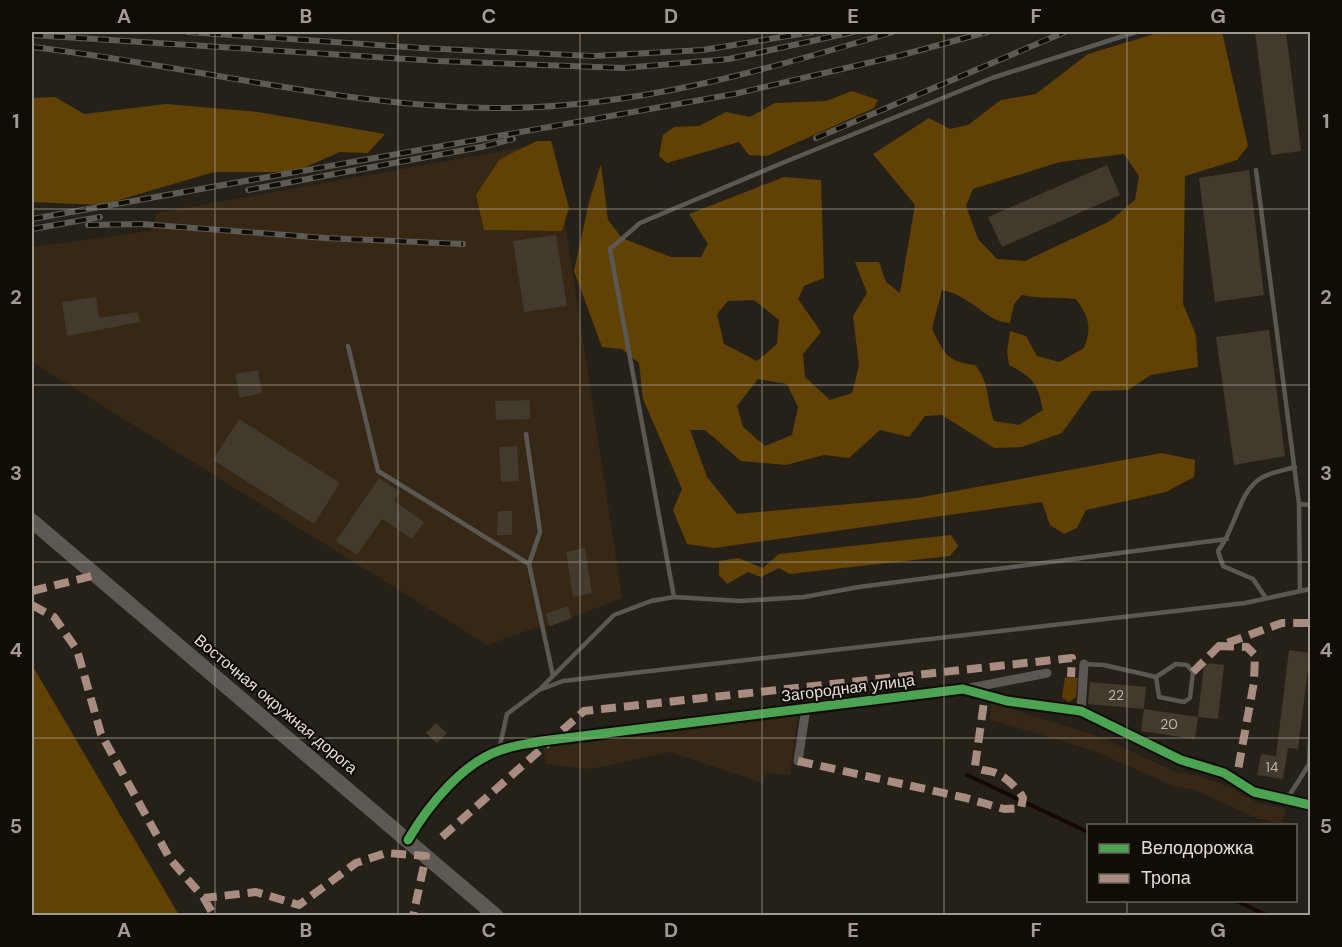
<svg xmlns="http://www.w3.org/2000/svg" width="1342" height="947" font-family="'DM Sans',sans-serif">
<rect width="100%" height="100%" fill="#262118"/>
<!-- built -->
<path fill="#362814" d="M 553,142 L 622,598 L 550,626 L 535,628 L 487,645 L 32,362 L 32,247 L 150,231 L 157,213 Z
M 992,703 L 1103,738 L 1176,772 L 1200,776 L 1231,788 L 1258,803 L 1286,809 L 1281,824 L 1254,817 L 1195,790 L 1173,786 L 1095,751 L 989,719 Z
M 798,715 L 790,775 L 766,773 L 763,783 L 670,752 L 592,769 L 546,764 L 543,748 Z"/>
<!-- green -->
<path fill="#5a3c03" d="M 1065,677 L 1078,678 L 1076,697 L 1069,702 L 1062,698 Z"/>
<!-- forest -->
<path fill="#614204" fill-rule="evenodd" d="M 1161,32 L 1222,32 L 1248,146 L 1237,160 L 1185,176 L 1183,304 L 1196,335 L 1198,367 L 1151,375 L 1128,390 L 1092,391 L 1062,433 L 1022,447 L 994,448 L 942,415 L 925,416 L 909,437 L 880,430 L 849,458 L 824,455 L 786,465 L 741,461 L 705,430 L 690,430 L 707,477 L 737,514 L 917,498 L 1162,453 L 1195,460 L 1194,477 L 1166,492 L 1086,510 L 1077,528 L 1064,534 L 1050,525 L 1042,502 L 714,548 L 687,544 L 673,510 L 682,489 L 643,399 L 639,363 L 622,349 L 602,347 L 574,271 L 589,202 L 601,164 L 608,220 L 622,238 L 671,257 L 701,257 L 708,244 L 689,214 L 784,177 L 821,180 L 824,278 L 804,286 L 798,299 L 821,332 L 803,354 L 805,377 L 830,400 L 852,393 L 859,366 L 853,316 L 867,293 L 855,262 L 879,262 L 886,282 L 900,293 L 915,205 L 873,154 L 929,118 L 950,129 L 968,125 L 1001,100 L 1036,94 L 1088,54 ZM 1124,154 L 1139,176 L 1135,200 L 1110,221 L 1025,261 L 997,259 L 978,239 L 966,206 L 973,189 L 1060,162 ZM 942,290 C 971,295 986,322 1010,323 L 1014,304 L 1022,295 C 1040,299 1057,297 1076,299 C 1089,317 1092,327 1084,348 L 1059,362 L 1037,356 L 1026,336 L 1010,331 L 1007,351 L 1009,365 C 1033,377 1038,384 1043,410 L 1019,425 L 994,421 C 986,399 990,383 975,365 C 947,362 944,353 932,329 ZM 754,300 L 779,320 L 777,344 L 757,361 L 724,344 L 717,314 L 728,301 ZM 758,379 L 787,384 L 798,407 L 792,435 L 765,446 L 743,427 L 737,406 Z
M 852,91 L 878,100 L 874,108 L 767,156 L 749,155 L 739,142 L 667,163 L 659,156 L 663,135 L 674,127 L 699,126 L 726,112 L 750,117 L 775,103 L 826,101 Z
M 55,97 L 84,114 L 166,104 L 258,112 L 385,134 L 368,153 L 340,152 L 294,172 L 214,172 L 102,205 L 32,202 L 32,98 Z
M 537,141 L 551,141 L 569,208 L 562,231 L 484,230 L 476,195 L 500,159 Z
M 951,535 L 958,546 L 950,556 L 790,574 L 779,568 L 761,577 L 748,572 L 727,584 L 719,575 L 719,561 L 738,558 L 763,568 L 779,554 Z
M 32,665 L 179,915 L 32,915 Z"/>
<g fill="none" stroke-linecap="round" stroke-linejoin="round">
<!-- stream -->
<path stroke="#150802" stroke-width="4" d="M 967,775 L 1088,832
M 1235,900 L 1268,916"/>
</g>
<!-- building -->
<path fill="#413a2d" d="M 1255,32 L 1286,32 L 1301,151 L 1271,155 Z
M 1107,165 L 1120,195 L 1002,247 L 988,217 Z
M 1249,170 L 1264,295 L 1215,302 L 1199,178 Z
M 556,235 L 567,306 L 524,312 L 513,241 Z
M 96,297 L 99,318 L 138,312 L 140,322 L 67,336 L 62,302 Z
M 1269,330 L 1285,456 L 1234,465 L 1216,337 Z
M 258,370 L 262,393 L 240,398 L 235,374 Z
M 530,400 L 530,419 L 496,420 L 495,401 Z
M 239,419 L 340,483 L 314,524 L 213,460 Z
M 517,446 L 519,481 L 501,482 L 499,447 Z
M 379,478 L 400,492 L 394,501 L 424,522 L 412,539 L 382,519 L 357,555 L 336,541 Z
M 498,511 L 512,511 L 512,535 L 497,535 Z
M 585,548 L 592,593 L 573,597 L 566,552 Z
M 568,606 L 572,618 L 550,626 L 545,614 Z
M 1289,650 L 1310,653 L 1298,749 L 1288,748 L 1283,779 L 1257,775 L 1261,754 L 1276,756 Z
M 1204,663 L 1224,665 L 1218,719 L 1198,717 Z
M 1090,682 L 1146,687 L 1144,709 L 1088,704 Z
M 1144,709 L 1198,717 L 1195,739 L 1141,731 Z
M 436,723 L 447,733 L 437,743 L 426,733 Z"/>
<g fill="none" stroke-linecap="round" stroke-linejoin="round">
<!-- lane -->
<path stroke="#5b5854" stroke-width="4.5" d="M 1256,170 L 1299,504 L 1300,591
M 348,346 L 378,471 L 529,564 L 553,676
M 526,434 L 540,532 L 529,564
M 1299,504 L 1310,505
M 674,597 L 610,249 L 640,223 L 787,161 L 992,78 L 1136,32
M 1266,598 L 1253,579 L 1223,566 L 1218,551 C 1236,528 1239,489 1263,477 C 1272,472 1285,470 1295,467
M 1084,664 L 1104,665 L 1156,677 L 1159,697 L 1184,702 L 1190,698 L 1193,672 L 1187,665 L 1176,664 L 1156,677
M 541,688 L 614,615 L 651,601 L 674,597 L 740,601 L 804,597 L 859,587 L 1227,539
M 499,750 L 507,714 L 539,690 L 563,681 L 1245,603 L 1310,589
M 1309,766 L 1310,740
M 1287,799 L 1308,766"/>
<!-- street -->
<path stroke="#5b5854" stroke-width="9" d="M 965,689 L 1047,673
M 1081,711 L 1084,664
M 798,761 L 806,708
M 408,840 C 427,807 463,762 501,750 C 514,745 529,744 542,741 L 963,689 L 1007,701 L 1081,711 L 1181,760 L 1224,773 L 1254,792 L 1310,805"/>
<!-- primary -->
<path stroke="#5c5853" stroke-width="15" d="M 32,521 L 496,916"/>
<defs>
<path id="rail" d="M 188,32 L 421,48 L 593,56 L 703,50 L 812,32
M 32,35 L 438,61 L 624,68 L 729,59 L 853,32
M 32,47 C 186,65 337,106 494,108 C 631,109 763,71 893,32
M 816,138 L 1065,32
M 248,190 L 481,147 L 513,139
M 32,219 L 734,94 L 902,55 L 987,32
M 88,225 L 141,224 L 325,238 L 463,244
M 32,229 L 100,217"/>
</defs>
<!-- rail casing -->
<use href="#rail" stroke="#5d5b55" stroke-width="6"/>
<!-- rail -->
<use href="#rail" stroke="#110c06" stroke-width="4" stroke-dasharray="11" stroke-linecap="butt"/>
<!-- quiet -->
<path stroke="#a88b81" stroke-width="8" stroke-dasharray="15 8" stroke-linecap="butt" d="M 32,591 L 96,575
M 32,605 L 54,617 L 77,650 L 101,734 L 170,859 L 204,898 L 256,892 L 299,905 L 356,863 L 386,853 L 426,856 L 413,916
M 1219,646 L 1247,647 L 1255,655 L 1254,682 L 1236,781
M 1193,672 L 1219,646 L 1282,623 L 1310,623
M 798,761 L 966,798 L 1004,809 L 1021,808 L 1023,798 C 1018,788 1004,775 993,772 C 986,770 981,771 975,766 L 985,695
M 442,837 L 584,711 L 1072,658 L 1071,677
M 204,898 L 214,916"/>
<defs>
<path id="cycleway" d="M 408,840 C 427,807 463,762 501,750 C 514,745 529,744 542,741 L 963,689 L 1007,701 L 1081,711 L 1181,760 L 1224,773 L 1254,792 L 1310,805"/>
</defs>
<!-- cycleway casing -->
<use href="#cycleway" stroke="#110c06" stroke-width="13"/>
<!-- cycleway -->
<use href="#cycleway" stroke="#4ca352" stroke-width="9"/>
</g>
<!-- grid -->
<path fill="none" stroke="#a29b92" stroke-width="1.5" stroke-opacity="0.55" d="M 215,32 L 215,916M 398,32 L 398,916M 580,32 L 580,916M 762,32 L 762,916M 944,32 L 944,916M 1127,32 L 1127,826M 32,209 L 1310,209M 32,385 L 1310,385M 32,562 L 1310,562M 32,738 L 1310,738M 1127,900 L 1127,916"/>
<g text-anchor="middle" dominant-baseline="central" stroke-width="4.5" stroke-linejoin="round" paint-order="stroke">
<!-- number labels -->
<g font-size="14" fill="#bbb4aa">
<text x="1116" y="695">22</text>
<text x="1169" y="724">20</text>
<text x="1272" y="767">14</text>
</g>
<!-- street labels -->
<g font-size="16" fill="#e4ddd3" stroke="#110c06">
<text transform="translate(848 688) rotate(-7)">Загородная улица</text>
<text transform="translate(276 704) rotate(40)">Восточная окружная дорога</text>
</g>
</g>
<!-- border -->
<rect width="1342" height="947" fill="none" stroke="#110c06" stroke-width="66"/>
<!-- legend -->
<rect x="1087" y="824" width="210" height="78" fill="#110c06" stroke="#656058" stroke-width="1.5"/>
<rect x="1099" y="844" width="30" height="9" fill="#4ca352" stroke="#656058" stroke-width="1.5"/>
<text x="1141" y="854" font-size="18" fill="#e4ddd3">Велодорожка</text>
<rect x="1099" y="874" width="30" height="9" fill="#a88b81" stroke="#656058" stroke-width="1.5"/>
<text x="1141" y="884" font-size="18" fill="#e4ddd3">Тропа</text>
<rect x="33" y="33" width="1276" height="881" fill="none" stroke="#a29b92" stroke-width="2"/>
<g font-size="20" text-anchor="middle" font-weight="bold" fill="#a29b92">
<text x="124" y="23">A</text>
<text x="306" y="23">B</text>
<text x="489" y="23">C</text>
<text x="671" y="23">D</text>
<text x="853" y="23">E</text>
<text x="1036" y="23">F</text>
<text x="1218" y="23">G</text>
<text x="16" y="128">1</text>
<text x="1326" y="128">1</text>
<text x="16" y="304">2</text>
<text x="1326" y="304">2</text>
<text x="16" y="480">3</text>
<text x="1326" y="480">3</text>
<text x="16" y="657">4</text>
<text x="1326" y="657">4</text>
<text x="16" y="833">5</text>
<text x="1326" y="833">5</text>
<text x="124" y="937">A</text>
<text x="306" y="937">B</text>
<text x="489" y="937">C</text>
<text x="671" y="937">D</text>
<text x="853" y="937">E</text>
<text x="1036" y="937">F</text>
<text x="1218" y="937">G</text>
</g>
</svg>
